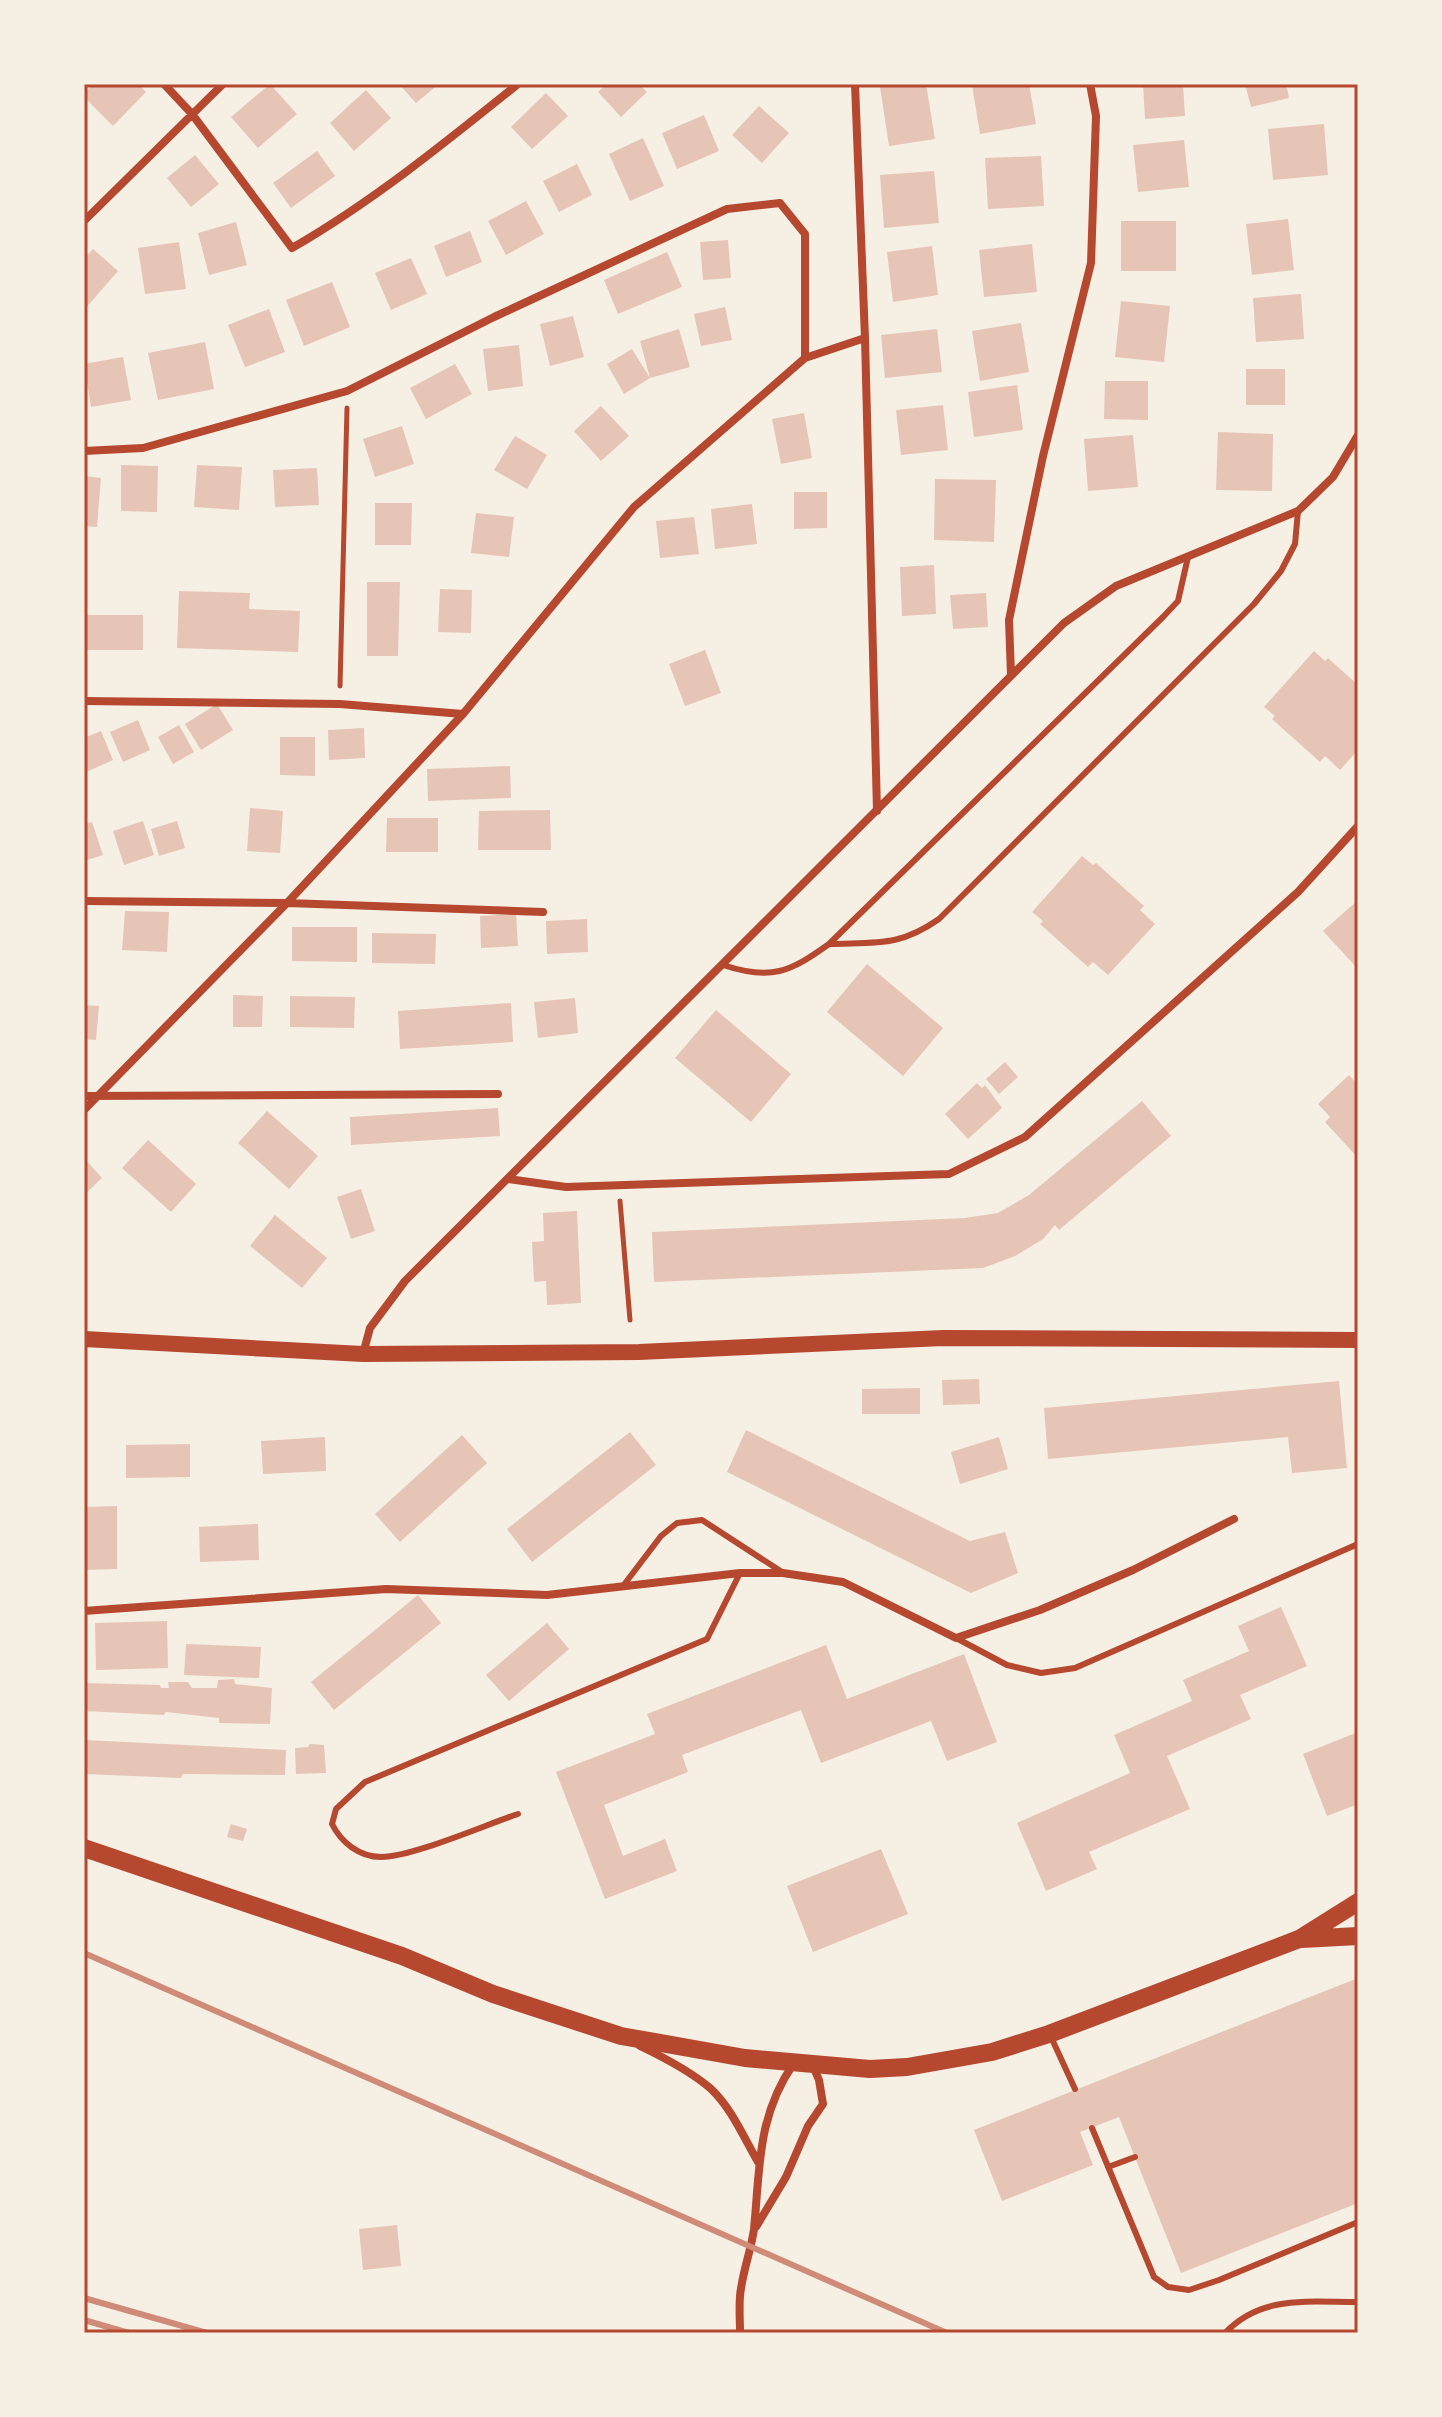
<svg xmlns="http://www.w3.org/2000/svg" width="1442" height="2417" font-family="'PT Serif',serif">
<rect width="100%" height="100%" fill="#f6efe4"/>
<!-- building -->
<path fill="#e6c5b7" d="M 93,84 L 138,84 L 146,92 L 113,126 L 84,97 L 84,93 Z
M 270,84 L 297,114 L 258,148 L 231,117 Z
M 399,84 L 439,84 L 416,103 Z
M 607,84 L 639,84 L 647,92 L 621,117 L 598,92 Z
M 901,84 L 926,84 L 935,139 L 889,146 L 880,87 Z
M 1029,84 L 1036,124 L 980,134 L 972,85 Z
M 1143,84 L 1183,84 L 1185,116 L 1145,119 Z
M 1245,84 L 1286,84 L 1289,98 L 1251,107 Z
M 366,90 L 391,118 L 354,151 L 330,123 Z
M 546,93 L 568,116 L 532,149 L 511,127 Z
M 759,106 L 789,133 L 762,163 L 732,135 Z
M 704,115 L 719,151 L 677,169 L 662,133 Z
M 1324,124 L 1328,175 L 1273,180 L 1268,129 Z
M 643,138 L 664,186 L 630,201 L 609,154 Z
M 1184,140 L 1189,187 L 1138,192 L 1133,145 Z
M 317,151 L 335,176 L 291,208 L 273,183 Z
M 195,155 L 219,184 L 191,207 L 167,178 Z
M 1041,156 L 1044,206 L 988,209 L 985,158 Z
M 577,164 L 592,195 L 559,212 L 543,181 Z
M 934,171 L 939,223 L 884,228 L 880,175 Z
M 526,201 L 544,234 L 506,255 L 488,221 Z
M 1288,219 L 1294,270 L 1252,275 L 1246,224 Z
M 1121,221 L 1176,221 L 1176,271 L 1121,271 Z
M 236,222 L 247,265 L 209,275 L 198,233 Z
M 470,231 L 482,262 L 446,277 L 434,246 Z
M 728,240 L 731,278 L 703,280 L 700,242 Z
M 179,242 L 186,289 L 145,294 L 138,248 Z
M 1032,244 L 1037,292 L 984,297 L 979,250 Z
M 932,246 L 938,295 L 893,302 L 887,252 Z
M 93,249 L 118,271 L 84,310 L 84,259 Z
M 667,252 L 682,287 L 618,314 L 604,280 Z
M 411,258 L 427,294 L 391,310 L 375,273 Z
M 332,282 L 350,327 L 304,346 L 286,300 Z
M 1301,294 L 1304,339 L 1256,342 L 1253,298 Z
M 1121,301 L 1170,306 L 1164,362 L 1115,357 Z
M 725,307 L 732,340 L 701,346 L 694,314 Z
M 269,309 L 285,352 L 245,367 L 228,325 Z
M 573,316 L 584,357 L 550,366 L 540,324 Z
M 1021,323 L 1029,372 L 980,381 L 972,331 Z
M 679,329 L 690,367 L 650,378 L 640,341 Z
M 937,329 L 942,372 L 885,378 L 881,335 Z
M 205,342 L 214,389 L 158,400 L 148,353 Z
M 519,345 L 523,386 L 488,391 L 483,349 Z
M 632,349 L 650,378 L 624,394 L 607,364 Z
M 123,357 L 131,400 L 91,407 L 84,364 Z
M 455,364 L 472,394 L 426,419 L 410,388 Z
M 1246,369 L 1285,369 L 1285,405 L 1246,405 Z
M 1105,381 L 1148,381 L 1148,420 L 1104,419 Z
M 1017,385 L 1023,430 L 974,437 L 968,392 Z
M 943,405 L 948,450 L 901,455 L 896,410 Z
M 601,406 L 629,436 L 601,461 L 574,431 Z
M 804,413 L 812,458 L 781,464 L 772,419 Z
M 402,426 L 414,464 L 375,477 L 363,439 Z
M 1218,432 L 1273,434 L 1272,491 L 1216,490 Z
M 1133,435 L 1138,487 L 1088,491 L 1084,439 Z
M 515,436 L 547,455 L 527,489 L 494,470 Z
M 121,465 L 158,466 L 157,512 L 121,511 Z
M 197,465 L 242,467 L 239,510 L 194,507 Z
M 317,468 L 319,505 L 275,507 L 273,470 Z
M 84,476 L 101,478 L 97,527 L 84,526 Z
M 935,479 L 996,480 L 994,542 L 934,540 Z
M 794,492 L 827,492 L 827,528 L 794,529 Z
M 375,503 L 412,503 L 411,545 L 375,545 Z
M 752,504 L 757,544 L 715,549 L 711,509 Z
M 476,513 L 514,517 L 509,557 L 471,553 Z
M 694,517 L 699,554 L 660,558 L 656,521 Z
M 934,565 L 936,614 L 902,616 L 900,567 Z
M 367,582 L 400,582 L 398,656 L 367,656 Z
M 440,589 L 472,590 L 471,633 L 438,632 Z
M 179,591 L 250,593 L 249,609 L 300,611 L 298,652 L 177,648 Z
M 986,593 L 988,627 L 953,629 L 950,595 Z
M 84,615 L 143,615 L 143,650 L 84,650 Z
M 705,650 L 721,693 L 685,706 L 669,664 Z
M 1314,651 L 1325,661 L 1328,658 L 1358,685 L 1358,750 L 1340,770 L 1325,756 L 1320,762 L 1272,719 L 1275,716 L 1264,707 Z
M 217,704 L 233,730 L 201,750 L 185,724 Z
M 138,720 L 150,750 L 123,762 L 110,732 Z
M 179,725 L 194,752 L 173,764 L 158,737 Z
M 364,728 L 365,758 L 329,760 L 328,730 Z
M 101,731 L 113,760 L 84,773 L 84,738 Z
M 280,737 L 315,737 L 315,776 L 280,775 Z
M 510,766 L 511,798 L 428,801 L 427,769 Z
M 250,808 L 283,811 L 280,853 L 247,851 Z
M 550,810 L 551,850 L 478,850 L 479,811 Z
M 387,818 L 438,818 L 438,852 L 386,852 Z
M 143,821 L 154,855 L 124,865 L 113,831 Z
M 177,821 L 185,848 L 159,856 L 151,829 Z
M 92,822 L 103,855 L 84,861 L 84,824 Z
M 1082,856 L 1093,865 L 1096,863 L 1144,906 L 1140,910 L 1155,924 L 1108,975 L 1093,962 L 1088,967 L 1040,924 L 1043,921 L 1032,912 Z
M 1358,900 L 1358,969 L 1323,931 Z
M 125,911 L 169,912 L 167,952 L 122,950 Z
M 516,914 L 518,946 L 481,948 L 480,916 Z
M 587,919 L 588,952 L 547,954 L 546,921 Z
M 292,927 L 357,927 L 357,962 L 292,961 Z
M 372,933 L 436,934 L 435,964 L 372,963 Z
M 867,964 L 943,1028 L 903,1076 L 827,1012 Z
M 233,995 L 263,996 L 262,1027 L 233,1027 Z
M 290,996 L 355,997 L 354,1028 L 290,1027 Z
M 575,998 L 578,1033 L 538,1038 L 534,1002 Z
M 511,1003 L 513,1042 L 400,1049 L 398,1011 Z
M 84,1005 L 99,1006 L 96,1040 L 84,1039 Z
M 716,1010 L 791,1074 L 751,1122 L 675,1058 Z
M 1005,1062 L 1018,1077 L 999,1094 L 986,1079 Z
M 1349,1075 L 1358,1085 L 1358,1158 L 1325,1122 L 1330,1117 L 1318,1104 Z
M 977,1083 L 982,1088 L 985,1085 L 1002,1108 L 968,1139 L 945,1114 Z
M 1142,1101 L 1171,1136 L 1059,1230 L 1055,1225 L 1043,1239 L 1015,1256 L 983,1268 L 654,1282 L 652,1232 L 965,1218 L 998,1213 L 1029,1195 Z
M 498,1108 L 500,1136 L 351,1145 L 350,1117 Z
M 267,1111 L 318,1156 L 289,1189 L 238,1143 Z
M 148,1140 L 196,1184 L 171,1212 L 122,1168 Z
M 84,1158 L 102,1178 L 84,1195 Z
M 361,1189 L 375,1231 L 351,1239 L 337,1197 Z
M 577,1211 L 581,1303 L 547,1305 L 546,1281 L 534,1282 L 532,1242 L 544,1241 L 543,1213 Z
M 275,1215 L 327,1258 L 302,1288 L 250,1246 Z
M 979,1379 L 980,1404 L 943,1405 L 942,1380 Z
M 1339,1381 L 1347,1468 L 1292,1473 L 1288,1437 L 1048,1459 L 1044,1408 Z
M 920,1388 L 920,1414 L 862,1414 L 862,1389 Z
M 746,1430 L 970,1541 L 1005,1532 L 1018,1573 L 971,1593 L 727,1472 Z
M 630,1432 L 656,1465 L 532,1562 L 507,1529 Z
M 462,1435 L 487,1463 L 400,1542 L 375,1514 Z
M 325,1437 L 326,1471 L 263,1474 L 261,1441 Z
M 999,1437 L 1008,1469 L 960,1484 L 951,1452 Z
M 190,1444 L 190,1477 L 126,1478 L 126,1445 Z
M 117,1506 L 117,1569 L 84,1570 L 84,1507 Z
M 258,1524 L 259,1560 L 200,1562 L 199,1527 Z
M 418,1595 L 441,1623 L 334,1710 L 311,1682 Z
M 1281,1607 L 1307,1666 L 1240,1695 L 1251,1719 L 1167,1756 L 1190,1809 L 1089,1852 L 1097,1869 L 1046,1891 L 1017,1823 L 1130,1773 L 1114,1735 L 1192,1701 L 1183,1680 L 1249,1651 L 1238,1626 Z
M 167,1621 L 168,1668 L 96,1670 L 95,1623 Z
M 547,1623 L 569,1649 L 509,1701 L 486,1675 Z
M 186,1644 L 261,1647 L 259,1678 L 184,1675 Z
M 826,1645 L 847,1699 L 964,1654 L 997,1742 L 947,1761 L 931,1721 L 821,1763 L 801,1710 L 682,1755 L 688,1772 L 604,1805 L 623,1856 L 665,1839 L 677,1871 L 605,1899 L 556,1772 L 655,1734 L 647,1714 Z
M 234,1679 L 235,1684 L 272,1688 L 270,1724 L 219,1723 L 219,1718 L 166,1712 L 164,1715 L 84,1711 L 84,1683 L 160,1685 L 161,1688 L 169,1688 L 168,1682 L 188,1682 L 192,1688 L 217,1688 L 218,1680 Z
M 1358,1732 L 1358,1804 L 1327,1816 L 1303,1754 Z
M 84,1740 L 286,1750 L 285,1775 L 183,1774 L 181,1778 L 84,1774 Z
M 310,1744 L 324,1745 L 326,1773 L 296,1774 L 295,1748 L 308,1747 Z
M 231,1824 L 247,1829 L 243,1841 L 227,1837 Z
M 881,1849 L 908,1914 L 813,1952 L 787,1886 Z
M 1358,1978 L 1358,2203 L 1181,2273 L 1119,2117 L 1080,2132 L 1093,2165 L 1002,2201 L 974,2130 Z
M 397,2225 L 401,2266 L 363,2270 L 359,2229 Z"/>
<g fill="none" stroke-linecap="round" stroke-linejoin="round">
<!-- path -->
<path stroke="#b5482f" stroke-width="5" d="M 340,686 L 347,408
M 620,1201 L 630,1320"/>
<!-- service -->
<path stroke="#b5482f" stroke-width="6" d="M 829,944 C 877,942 899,947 939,919 L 1254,604 L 1281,571 L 1295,544 L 1298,511
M 723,965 C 771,981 790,972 829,944 L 1163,617 L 1178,601 L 1188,557
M 623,1586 L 661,1536 L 677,1523 L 702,1520 L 782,1572
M 956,1638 L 1007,1665 L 1041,1673 L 1075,1668 L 1358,1544
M 518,1814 C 485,1825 412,1857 381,1857 C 359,1857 341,1842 332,1824 L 336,1809 L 365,1782 L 707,1639 L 740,1573
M 1051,2037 L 1075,2089
M 1092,2128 L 1154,2277 L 1168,2287 L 1189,2290 L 1219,2280 L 1358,2222
M 1108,2167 L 1135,2157
M 1225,2333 C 1261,2295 1307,2302 1356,2302"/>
<!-- minor -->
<path stroke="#b5482f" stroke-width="8" d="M 164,84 L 192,114 L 292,248 C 372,202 446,142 518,84
M 855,84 L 865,338 L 877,811
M 84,221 L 223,84
M 84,451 L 143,448 L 347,391 L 494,317 L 727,209 L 780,203 L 805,234 L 805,358
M 1011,675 L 1009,620 L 1043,456 L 1091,263 L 1096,116 L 1090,84
M 84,701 L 340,704 L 463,714
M 84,901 L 287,903 L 543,912
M 84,1096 L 498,1094
M 84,1110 L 287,903 L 463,714 L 634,507 L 805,358 L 865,338
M 508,1179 L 566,1187 L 949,1174 L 1025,1137 L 1298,892 L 1358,826
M 363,1354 L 370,1328 L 405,1281 L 1064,623 L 1116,586 L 1298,511 L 1333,477 L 1358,435
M 84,1611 L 386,1589 L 547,1595 L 740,1573 L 783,1573 L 843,1582 L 956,1638 L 1040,1610 L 1133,1570 L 1234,1519
M 640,2046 C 663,2057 690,2071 710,2088 C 731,2107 744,2138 758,2162
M 756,2227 L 786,2177 L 808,2126 L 823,2104 L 819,2080 L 812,2064
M 740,2333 C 740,2321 739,2308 740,2296 C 742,2273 751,2251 754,2229 C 760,2168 757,2116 794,2063"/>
<!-- secondary -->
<path stroke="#b5482f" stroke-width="16" d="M 84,1339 L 363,1354 L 639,1352 L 943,1338 L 1358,1340"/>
<!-- primary -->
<path stroke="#b5482f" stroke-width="18" d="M 84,1848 L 402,1956 L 493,1994 L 621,2036 L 745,2058 L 870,2069 L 907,2067 L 992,2052 L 1049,2034 L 1299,1939 L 1358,1902
M 1302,1939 L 1358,1936"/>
<!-- rail -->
<path stroke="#cf8b77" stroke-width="6" d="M 84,1953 L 947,2333
M 84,2298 L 207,2333
M 84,2320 L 129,2333"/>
</g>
<!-- border -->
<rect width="1442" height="2417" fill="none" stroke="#f6efe4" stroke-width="172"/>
<rect x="86" y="86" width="1270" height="2245" fill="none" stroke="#b5482f" stroke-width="3"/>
</svg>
